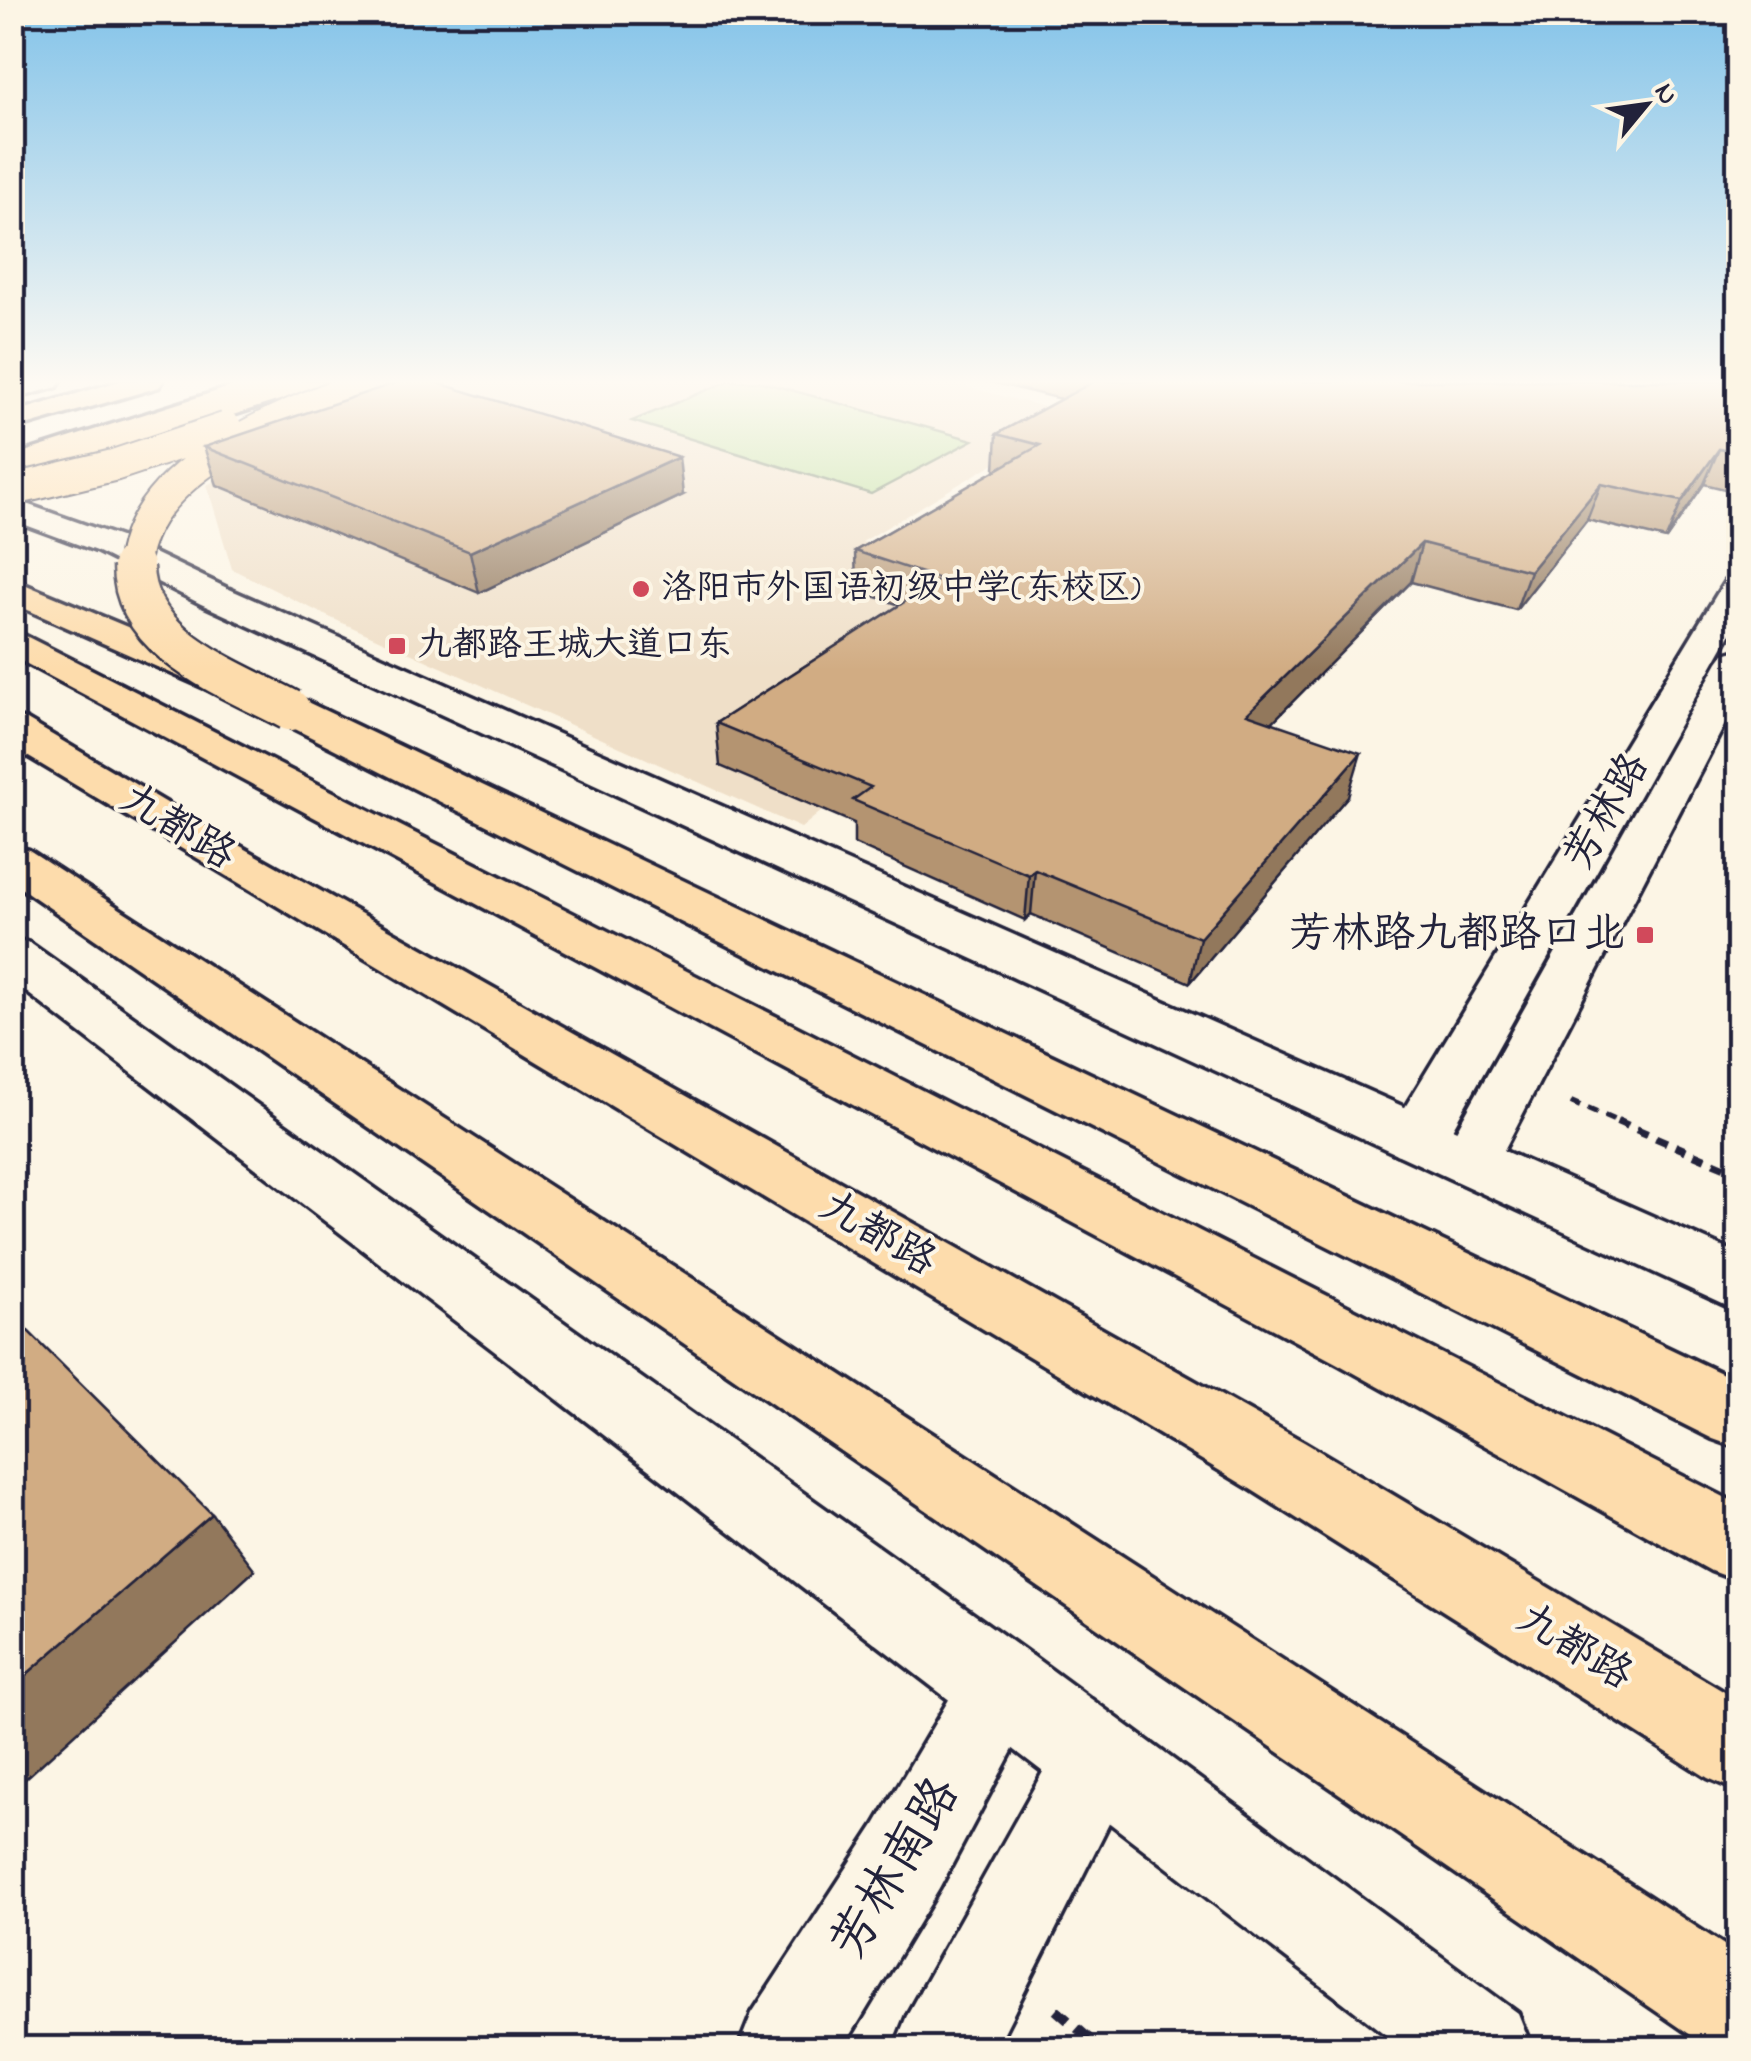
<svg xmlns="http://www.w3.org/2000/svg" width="1751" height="2061" font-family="'Indie Flower','LXGW WenKai TC',sans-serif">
<rect width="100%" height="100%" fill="#fcf5e5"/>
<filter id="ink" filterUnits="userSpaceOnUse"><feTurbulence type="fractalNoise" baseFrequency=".01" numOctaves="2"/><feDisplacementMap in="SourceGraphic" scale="20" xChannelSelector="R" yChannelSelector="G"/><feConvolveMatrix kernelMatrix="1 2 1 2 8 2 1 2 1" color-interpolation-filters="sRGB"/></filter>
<g filter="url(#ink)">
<!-- built -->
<path fill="#efdfc8" d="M 444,381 L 944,381 L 1075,415 L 862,542 L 1070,609 L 801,828 L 327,616 L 232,569 L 207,485 L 348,412 Z"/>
<!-- green -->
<path fill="#b8de99" stroke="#6d806a" stroke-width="2.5" d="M 729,381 L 758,381 L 973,440 L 871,494 L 632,421 Z"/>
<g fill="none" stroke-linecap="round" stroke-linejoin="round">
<defs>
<path id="tertiary" d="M 1738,578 L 1738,620 L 1438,1154 L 1417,1160 L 1396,1154 L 1387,1138 L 1396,1122 L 1720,589 L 1725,581 Z
M 1738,650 L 1738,699 L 1490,1177 L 1469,1184 L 1448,1177 L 1439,1161 L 1448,1145 L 1718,662 L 1724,654 Z
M 1004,1645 L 1034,1657 L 1046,1687 L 939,1889 L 843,2048 L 738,2048 L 752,2013 L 875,1825 L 974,1657 Z
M 1098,1717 L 1129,1729 L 1141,1760 L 996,2048 L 894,2048 L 908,2013 L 1067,1729 Z"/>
<path id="secondary" d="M 61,381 L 57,387 L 12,399 L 12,382 Z
M 12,499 L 120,537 L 227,588 L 1738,1254 L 1738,1311 L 201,604 L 96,551 L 12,520 Z
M 12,938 L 30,943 L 1034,1657 L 1518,2013 L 1532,2048 L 1403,2048 L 12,981 Z"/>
<path id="primary" d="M 120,381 L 163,381 L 159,387 L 12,430 L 12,413 Z
M 283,381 L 324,381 L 320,387 L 12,486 L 12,467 Z
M 12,579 L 305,701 L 1738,1381 L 1738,1448 L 1713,1439 L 275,719 L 12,603 Z
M 12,629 L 1738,1504 L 1738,1581 L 1711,1571 L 1338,1364 L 12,656 Z
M 12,717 L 27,720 L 219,834 L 1304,1442 L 1738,1700 L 1738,1791 L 1708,1778 L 1252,1490 L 12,747 Z
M 12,846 L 29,850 L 1738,1954 L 1738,2048 L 1704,2044 L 12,882 Z"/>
<path id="trunk" d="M 249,381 L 290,381 L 286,387 L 12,475 L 12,456 Z"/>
</defs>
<!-- tertiary casing -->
<use href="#tertiary" stroke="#22223b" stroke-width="7"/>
<!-- secondary casing -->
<use href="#secondary" stroke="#22223b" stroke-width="7"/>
<!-- primary casing -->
<use href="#primary" stroke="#22223b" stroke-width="7"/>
<!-- trunk casing -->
<use href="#trunk" stroke="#22223b" stroke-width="7"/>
<!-- path-far2 -->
<path stroke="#22223b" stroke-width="6" stroke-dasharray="10 8" stroke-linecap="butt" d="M 1571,1102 L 1623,1124"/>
<!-- path-far1 -->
<path stroke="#22223b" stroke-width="8" stroke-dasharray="12 9" stroke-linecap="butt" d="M 1617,1121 L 1738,1173"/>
<!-- path -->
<path stroke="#22223b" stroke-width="10" stroke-dasharray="16 12" stroke-linecap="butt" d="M 1056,2010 L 1100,2048"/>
<!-- tertiary -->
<use href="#tertiary" fill="#fcf5e5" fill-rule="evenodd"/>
<!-- secondary -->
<use href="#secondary" fill="#fcf5e5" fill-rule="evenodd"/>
<!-- primary -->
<use href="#primary" fill="#fddcac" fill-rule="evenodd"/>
<!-- trunk -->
<use href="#trunk" fill="#fddcac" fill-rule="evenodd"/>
<defs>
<path id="primary-bridge-far1" d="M 12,490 L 115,465 L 226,428
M 133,568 C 139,465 291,415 371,381"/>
<path id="primary-bridge" d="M 133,566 C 133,645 232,679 290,710"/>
</defs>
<!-- primary-bridge-far1 casing -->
<use href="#primary-bridge-far1" stroke="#22223b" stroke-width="35" stroke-linecap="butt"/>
<!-- primary-bridge casing -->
<use href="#primary-bridge" stroke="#22223b" stroke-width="45" stroke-linecap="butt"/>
<!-- primary-bridge-far1 -->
<use href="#primary-bridge-far1" stroke="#fddcac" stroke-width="31"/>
<!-- primary-bridge -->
<use href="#primary-bridge" stroke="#fddcac" stroke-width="40"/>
</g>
<!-- wall -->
<path fill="#b49471" stroke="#22223b" stroke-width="2.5" d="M 987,381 L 1738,381 L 1738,476 L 1729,490 L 1704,484 L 1666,539 L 1587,520 L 1516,610 L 1411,582 L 1271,723 L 1348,796 L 1190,983 L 1031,914 L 1025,920 L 854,844 L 854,823 L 720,766 L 716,723 L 900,605 L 856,590 L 855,551 L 997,470 L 995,469 L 997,434 L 1061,399 Z
M 204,447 L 683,495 L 479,593 L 217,485 Z"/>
<!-- shaded-wall -->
<path fill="#92785c" stroke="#22223b" stroke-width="2.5" d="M 1719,449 L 1704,484 L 1666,539 L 1682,501 Z
M 679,457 L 683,495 L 479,593 L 470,552 Z
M 1601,484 L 1587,520 L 1516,610 L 1530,571 Z
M 1422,543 L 1411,582 L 1238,757 L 1247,714 Z
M 1361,753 L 1348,796 L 1190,983 L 1200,938 Z
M 1035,870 L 1031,914 L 1025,920 L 1029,875 Z
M 212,1514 L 255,1570 L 12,1791 L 12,1687 Z"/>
<!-- building -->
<path fill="#d1ac83" stroke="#22223b" stroke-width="2.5" d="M 401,381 L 432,381 L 679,457 L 470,552 L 204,447 Z
M 1095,381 L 1738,381 L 1738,453 L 1719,449 L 1682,501 L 1601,484 L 1530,571 L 1422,543 L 1247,714 L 1361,753 L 1200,938 L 1035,870 L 1029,875 L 853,800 L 871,787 L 716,723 L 940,579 L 855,551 L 1040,445 L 997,434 Z
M 12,1315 L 212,1514 L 12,1687 Z"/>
</g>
<!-- sky -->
<linearGradient id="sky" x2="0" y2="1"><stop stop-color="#83c3e9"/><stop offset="0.57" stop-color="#fefaf3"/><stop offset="1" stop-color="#fefaf3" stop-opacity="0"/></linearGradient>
<rect width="1751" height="670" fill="url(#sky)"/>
<!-- markers -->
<g fill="#d1495b" stroke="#fcf5e5" stroke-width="4">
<circle cx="641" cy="589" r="10"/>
<rect x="387" y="636" width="20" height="20" rx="5"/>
<rect x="1635" y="925" width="20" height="20" rx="5"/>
</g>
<g text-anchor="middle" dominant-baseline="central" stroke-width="8" stroke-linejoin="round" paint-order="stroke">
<!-- far-poi labels -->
<g font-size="35" fill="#22223b" stroke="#fcf5e5" text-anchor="start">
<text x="661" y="589">洛阳市外国语初级中学(东校区)</text>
<text x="417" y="646">九都路王城大道口东</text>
</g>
<!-- street labels -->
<g font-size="42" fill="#22223b" stroke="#fcf5e5">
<text transform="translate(1608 812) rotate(-60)">芳林路</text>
<text transform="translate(177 828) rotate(31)">九都路</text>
<text transform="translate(877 1235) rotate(30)">九都路</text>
<text transform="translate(1574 1648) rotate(31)">九都路</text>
</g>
<!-- poi labels -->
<g font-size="42" fill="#22223b" stroke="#fcf5e5" text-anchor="end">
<text x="1625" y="935">芳林路九都路口北</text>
</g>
<!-- near-street labels -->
<g font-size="50" fill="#22223b" stroke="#fcf5e5">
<text transform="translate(897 1869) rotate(-59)">芳林南路</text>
</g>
</g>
<!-- margin -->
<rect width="1751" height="2061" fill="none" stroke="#fcf5e5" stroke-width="50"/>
<rect x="25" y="25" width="1701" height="2011" fill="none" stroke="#22223b" stroke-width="4" filter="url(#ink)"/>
<!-- north arrow -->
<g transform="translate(1646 105) rotate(61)" stroke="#fcf5e5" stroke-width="8" paint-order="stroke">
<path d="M0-8L18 38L0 25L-18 38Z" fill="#22223b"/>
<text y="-15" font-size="28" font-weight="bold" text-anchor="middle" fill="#22223b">N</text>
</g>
</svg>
